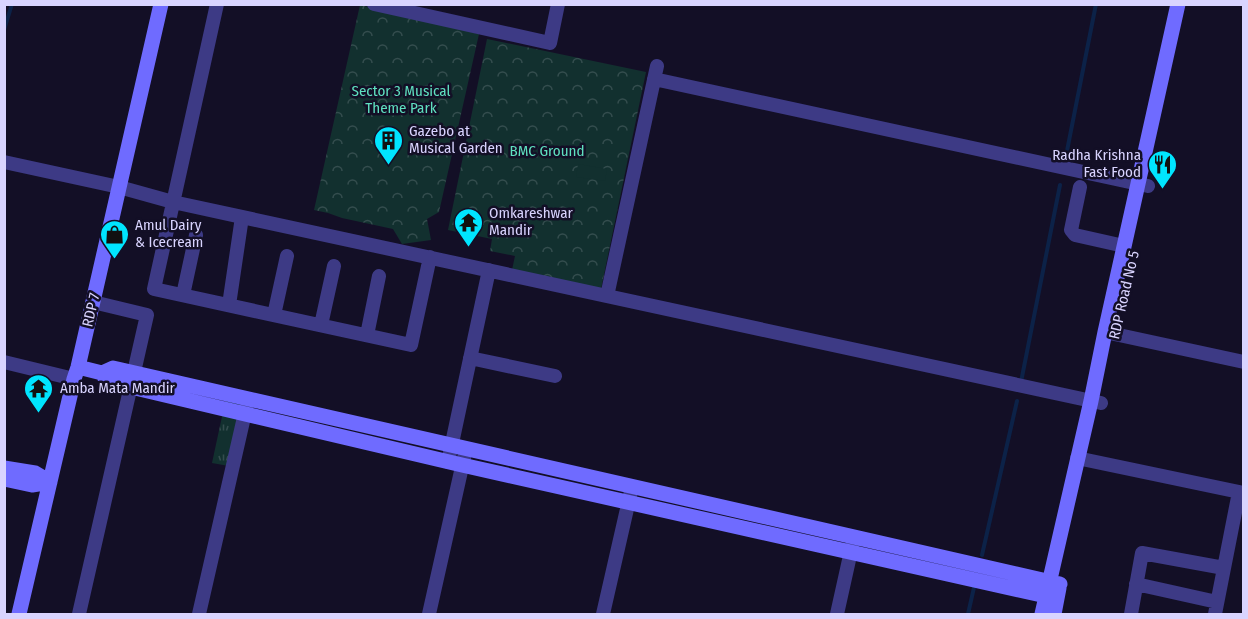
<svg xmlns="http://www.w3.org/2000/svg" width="1248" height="619" font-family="'Fira Sans Condensed',sans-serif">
<defs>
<pattern id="grass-tufts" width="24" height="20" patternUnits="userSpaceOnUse" patternTransform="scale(1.5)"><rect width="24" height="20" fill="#12302f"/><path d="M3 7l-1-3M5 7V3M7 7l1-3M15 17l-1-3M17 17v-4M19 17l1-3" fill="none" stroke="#344d4e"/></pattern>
<pattern id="park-crowns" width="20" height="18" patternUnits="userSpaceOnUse" patternTransform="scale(1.5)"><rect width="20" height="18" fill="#12302f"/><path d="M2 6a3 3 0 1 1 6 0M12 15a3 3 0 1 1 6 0" fill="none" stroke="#344d4e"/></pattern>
</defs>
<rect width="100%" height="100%" fill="#130f26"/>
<!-- grass -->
<path fill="url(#grass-tufts)" d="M 226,398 L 244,403 L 229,466 L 212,463 Z"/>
<!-- park -->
<path fill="url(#park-crowns)" d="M 360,5 L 479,34 L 439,212 L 427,219 L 431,240 L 402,244 L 393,229 L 342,218 L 328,213 L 314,210 Z
M 487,39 L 646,72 L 601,289 L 512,270 L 515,256 L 490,251 L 492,239 L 448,230 Z"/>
<!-- pitch -->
<path fill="#12302f" d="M 578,164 L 607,169 L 605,181 L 576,177 Z"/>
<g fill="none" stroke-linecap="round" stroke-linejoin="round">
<!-- stream -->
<path stroke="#0c2248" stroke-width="4" d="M 4,30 L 12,4
M 1064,166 L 1096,4
M 1021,382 L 1060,185
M 982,555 L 1017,401
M 968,614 L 975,583"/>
<!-- street -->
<path stroke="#3d3a85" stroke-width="14" d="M 217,4 L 154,289 L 411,345 L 430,257
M 374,4 L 550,43 L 558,4
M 654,79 L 1148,186
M 4,162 L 119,187 L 173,202 L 1101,403
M 1080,187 L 1071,230 L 1075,235 L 1124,246
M 183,295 L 196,235
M 607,296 L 657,66
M 229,305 L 242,217
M 274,315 L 287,256
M 321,325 L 334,266
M 1105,332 L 1244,362
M 367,335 L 379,276
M 470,358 L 555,376
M 4,362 L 74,379
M 1077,458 L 1244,493
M 448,462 L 489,270
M 1136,584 L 1217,602
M 79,614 L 147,315 L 93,302
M 199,614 L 247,404
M 429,614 L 466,449
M 603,614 L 632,487
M 837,614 L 853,542
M 1131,614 L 1142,553 L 1224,568
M 1215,614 L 1239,492"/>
<!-- secondary -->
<path stroke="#6f6bff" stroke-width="15" d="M 78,367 L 102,373 L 113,368 L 135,373 L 1060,584
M 102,373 L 107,381 L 131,387 L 462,465 L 1046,596 L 1057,598
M 4,468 L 35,473 L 50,482
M 4,479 L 32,485 L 50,482
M 19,614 L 74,379 L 78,367 L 161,4
M 1042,614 L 1091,401 L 1105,332 L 1178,4
M 1054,614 L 1059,588"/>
</g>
<!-- icons -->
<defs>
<symbol id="building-pin" viewBox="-11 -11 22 30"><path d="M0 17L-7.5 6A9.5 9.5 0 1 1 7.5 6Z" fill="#00e5ff" stroke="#130f26"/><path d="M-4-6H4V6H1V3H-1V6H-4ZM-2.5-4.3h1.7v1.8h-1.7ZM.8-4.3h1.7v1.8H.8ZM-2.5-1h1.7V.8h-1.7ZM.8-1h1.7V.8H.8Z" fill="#111"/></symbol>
<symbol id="restaurant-pin" viewBox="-11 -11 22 30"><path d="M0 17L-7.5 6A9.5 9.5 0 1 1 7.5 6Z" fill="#00e5ff" stroke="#130f26"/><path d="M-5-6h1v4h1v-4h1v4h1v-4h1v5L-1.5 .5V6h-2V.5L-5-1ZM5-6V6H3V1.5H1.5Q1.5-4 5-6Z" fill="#111"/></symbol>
<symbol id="temple-pin" viewBox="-11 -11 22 30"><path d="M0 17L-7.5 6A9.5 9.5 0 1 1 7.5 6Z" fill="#00e5ff" stroke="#130f26"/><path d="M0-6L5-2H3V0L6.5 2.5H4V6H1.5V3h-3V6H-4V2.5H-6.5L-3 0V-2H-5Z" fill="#111"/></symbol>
<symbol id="shop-pin" viewBox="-11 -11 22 30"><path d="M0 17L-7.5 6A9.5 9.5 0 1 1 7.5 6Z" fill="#00e5ff" stroke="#130f26"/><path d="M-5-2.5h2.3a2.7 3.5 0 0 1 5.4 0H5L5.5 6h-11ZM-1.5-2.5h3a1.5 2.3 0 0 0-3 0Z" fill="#111"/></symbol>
</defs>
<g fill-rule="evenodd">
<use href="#building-pin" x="372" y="124" width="33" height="45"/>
<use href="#restaurant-pin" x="1146" y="148" width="33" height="45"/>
<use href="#temple-pin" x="452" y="206" width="33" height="45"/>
<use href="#shop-pin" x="98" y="218" width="33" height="45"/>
<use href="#temple-pin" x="22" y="372" width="33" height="45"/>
</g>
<g text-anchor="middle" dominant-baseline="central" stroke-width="5" stroke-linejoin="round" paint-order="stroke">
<!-- park labels -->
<g font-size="15" fill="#5fe0c0" stroke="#130f26">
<text x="401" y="91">Sector 3 Musical<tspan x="401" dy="17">Theme Park</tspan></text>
<text x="547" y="151">BMC Ground</text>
</g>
<!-- poi labels -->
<g font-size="15" fill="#d9d4ff" stroke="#130f26" text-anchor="start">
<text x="409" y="131">Gazebo at<tspan x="409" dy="17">Musical Garden</tspan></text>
<text x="1141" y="155" text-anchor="end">Radha Krishna<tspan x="1141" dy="17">Fast Food</tspan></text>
<text x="489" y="213">Omkareshwar<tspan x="489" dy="17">Mandir</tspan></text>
<text x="135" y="225">Amul Dairy<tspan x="135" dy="17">&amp; Icecream</tspan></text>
<text x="60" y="388">Amba Mata Mandir</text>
</g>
<!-- street labels -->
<g font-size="15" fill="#d9d4ff" stroke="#130f26">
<text transform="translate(1124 295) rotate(-77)">RDP Road No 5</text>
<text transform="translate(91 310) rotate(-77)">RDP 7</text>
</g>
</g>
<!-- border -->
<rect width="1248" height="619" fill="none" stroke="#d9d4ff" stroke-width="12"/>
</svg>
